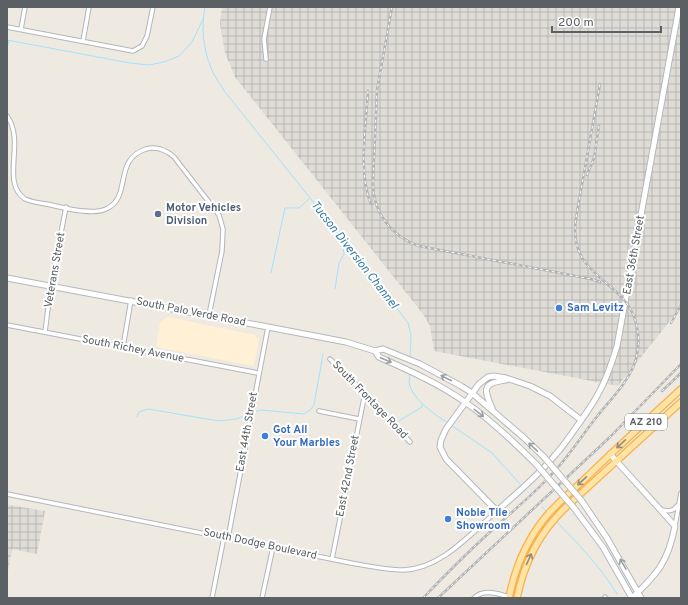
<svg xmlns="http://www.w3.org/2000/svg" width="688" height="605" font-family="Overpass,sans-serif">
<defs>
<pattern id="industrial-grid" width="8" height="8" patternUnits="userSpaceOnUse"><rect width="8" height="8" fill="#dfdcd7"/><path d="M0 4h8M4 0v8" fill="none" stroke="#b8b6b2"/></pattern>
</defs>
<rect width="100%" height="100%" fill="#eeeae2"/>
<!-- commercial -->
<path fill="#fff0d6" d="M 168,317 L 255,335 L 259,340 L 254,366 L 156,347 L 160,322 Z"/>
<!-- industrial -->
<path fill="url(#industrial-grid)" d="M 222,7 L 681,7 L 681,307 L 618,386 L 434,351 L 430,326 L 423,314 L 235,77 L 225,53 L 220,24 Z
M 9,505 L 45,511 L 37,554 L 12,549 L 7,577 L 7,507 Z"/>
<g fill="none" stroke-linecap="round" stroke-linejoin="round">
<!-- stream -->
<path stroke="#a1e3ff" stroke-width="1" d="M 205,7 C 201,28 203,48 211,68 C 214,76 220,84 225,92 L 363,264 L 408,323 L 411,335 L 410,358
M 7,40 L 130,63 L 149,65 L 164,62 L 179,56 L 192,42 L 203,19
M 7,48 L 9,41
M 271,273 L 285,208 L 299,208 L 309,199
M 335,289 L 339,263 L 344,254 L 342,239
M 410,373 C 410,376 409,380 409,383 C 413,400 434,414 448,423
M 254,412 L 261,410 L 304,414 L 310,410 L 314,405 L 323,354
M 137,417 L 139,412 L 148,409 L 219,421 L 236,419 L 247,415
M 399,421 L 422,407 L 422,404
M 451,425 L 492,453 L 520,484
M 527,491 L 529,493
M 542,507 L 546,511
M 556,521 C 578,544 600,566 617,594"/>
<defs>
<path id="street" d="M 7,27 L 133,51 L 142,46 L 147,36 L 153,7
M 21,29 L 25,7
M 83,41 L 89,7
M 266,59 L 264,39 L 270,7
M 7,116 C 26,142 0,182 25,199 C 32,202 39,203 46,204 C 62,207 91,216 106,209 C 133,197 112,160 146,149 C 157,146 166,150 174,157 L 219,215 L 223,229 L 222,251 L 209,315
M 7,325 L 258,373
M 45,332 L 51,285 L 66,207
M 123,347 L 131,300
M 330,359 L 366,395 L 410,442
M 319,411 L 359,419
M 7,494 L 351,563 C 368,566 386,570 403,570 C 441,569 470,534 497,511
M 661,510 C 667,511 673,512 677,506
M 675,526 L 681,493
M 228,538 L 268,327
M 332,559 L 365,393
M 212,598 L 224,537
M 262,598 L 273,547
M 474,598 C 484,588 498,594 510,597
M 605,598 L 605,597"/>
<path id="secondary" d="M 7,278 L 268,327 L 346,342 L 375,351 L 383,349 L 420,364 L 461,386 L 472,393 L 523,437 L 544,457
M 375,351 L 379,357 C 408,370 438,383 465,402 C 491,420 514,442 536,464
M 492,408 C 483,388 483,383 506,380
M 581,420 L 550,396 L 530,386 L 506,378 L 494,376 L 488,377 L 479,384 L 446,429 L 441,440 L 440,447 L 446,459 L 497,511 C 517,493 539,475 556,454 C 565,444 572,433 580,422 C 586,413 593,404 598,394 C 607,379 612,362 617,346 L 679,7
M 610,454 L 675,526 C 668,562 658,573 632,598
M 581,500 L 607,538 L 641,598
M 574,508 L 603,547 L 632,598"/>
<path id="primary" d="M 509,598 C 515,567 528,537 549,513 C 563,498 579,485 593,471 C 622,443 652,416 681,389
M 517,598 C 524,563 539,533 565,508 L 681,402"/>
</defs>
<!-- street casing -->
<use href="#street" stroke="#b3b6ba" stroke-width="5.5"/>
<!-- secondary casing -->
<use href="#secondary" stroke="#b4b9bd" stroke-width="7"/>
<!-- primary casing -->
<use href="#primary" stroke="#f9b150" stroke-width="8"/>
<!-- street -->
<use href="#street" stroke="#fff" stroke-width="3.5"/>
<!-- secondary -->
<use href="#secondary" stroke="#fff" stroke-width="5"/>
<!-- primary -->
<use href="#primary" stroke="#ffe4a6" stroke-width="5.5"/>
<defs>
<path id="rail" d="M 392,7 L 377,90 L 373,183 C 373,213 391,236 419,246 L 591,279 L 600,282
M 368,91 C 366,125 358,174 371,204
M 587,175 L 594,158 L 599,126
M 671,323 L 681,305
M 662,391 L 681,373
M 423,598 C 445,575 467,553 490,532 C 510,513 532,496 550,476 C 567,459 580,438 595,419 C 608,402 626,385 634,365 C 639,351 640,337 636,323 C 625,278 567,279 576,218 L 600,84
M 438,598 L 610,437 L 681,364"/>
</defs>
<!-- rail casing -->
<use href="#rail" stroke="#b2b3b4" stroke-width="2.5"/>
<!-- rail -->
<use href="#rail" stroke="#fff" stroke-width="1" stroke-dasharray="3" stroke-linecap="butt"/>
<defs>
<path id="secondary-bridge" d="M 544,457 L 581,500
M 536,464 L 574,508"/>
</defs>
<!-- secondary-bridge casing -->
<use href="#secondary-bridge" stroke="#b4b9bd" stroke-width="7" stroke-linecap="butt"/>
<!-- secondary-bridge -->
<use href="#secondary-bridge" stroke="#fff" stroke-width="5"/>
</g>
<!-- one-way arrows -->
<defs><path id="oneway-shaft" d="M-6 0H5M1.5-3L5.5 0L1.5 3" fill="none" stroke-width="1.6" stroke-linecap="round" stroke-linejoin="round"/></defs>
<g stroke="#9ca0a2">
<use href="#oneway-shaft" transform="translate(386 360) rotate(23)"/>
<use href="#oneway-shaft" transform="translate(446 378) rotate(-153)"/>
<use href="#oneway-shaft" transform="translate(479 413) rotate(38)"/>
<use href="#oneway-shaft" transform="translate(533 447) rotate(-136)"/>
<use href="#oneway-shaft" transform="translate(623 564) rotate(-120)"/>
</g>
<g stroke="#948e7b">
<use href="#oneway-shaft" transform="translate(621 444) rotate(137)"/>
<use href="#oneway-shaft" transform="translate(582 481) rotate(137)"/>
<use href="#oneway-shaft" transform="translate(529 559) rotate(-66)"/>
</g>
<!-- markers -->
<circle fill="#5c6f8a" stroke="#fff" stroke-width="1.5" cx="158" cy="214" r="4"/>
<g fill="#3f7fe0" stroke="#fff" stroke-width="1.5">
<circle cx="559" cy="308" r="4"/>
<circle cx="265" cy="436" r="4"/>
<circle cx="448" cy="519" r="4"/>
</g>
<g text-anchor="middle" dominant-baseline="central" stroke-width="4" stroke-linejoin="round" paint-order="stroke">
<!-- shield labels -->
<rect fill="#fff" stroke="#8c9092" stroke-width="1" x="625" y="414" width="42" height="16" rx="3"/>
<g font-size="10" font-weight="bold" fill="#5a6064">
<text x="646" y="422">AZ 210</text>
</g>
<!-- service labels -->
<g font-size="11" font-weight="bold" fill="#4e5e75" stroke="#fff" text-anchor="start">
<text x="166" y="208">Motor Vehicles<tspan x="166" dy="13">Division</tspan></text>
</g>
<!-- street labels -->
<g font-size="11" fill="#5a6064" stroke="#fff">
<text transform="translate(634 255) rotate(-80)">East 36th Street</text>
<text transform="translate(55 270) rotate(-80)">Veterans Street</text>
<text transform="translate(191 312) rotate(11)">South Palo Verde Road</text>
<text transform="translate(133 349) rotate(11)">South Richey Avenue</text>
<text transform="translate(370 400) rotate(46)">South Frontage Road</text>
<text transform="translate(247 432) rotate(-80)">East 44th Street</text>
<text transform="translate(348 476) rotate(-79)">East 42nd Street</text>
<text transform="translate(260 544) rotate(12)">South Dodge Boulevard</text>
</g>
<!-- shop labels -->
<g font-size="11" font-weight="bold" fill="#366cbe" stroke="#fff" text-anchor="start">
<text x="567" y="308">Sam Levitz</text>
<text x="273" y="430">Got All<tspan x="273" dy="13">Your Marbles</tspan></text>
<text x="456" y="513">Noble Tile<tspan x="456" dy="13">Showroom</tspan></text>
</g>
<!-- water labels -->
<g font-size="12" font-style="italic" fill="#347ba4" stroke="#fff">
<text transform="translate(354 255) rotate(52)">Tucson Diversion Channel</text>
</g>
</g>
<!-- border -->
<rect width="688" height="605" fill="none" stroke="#5a6064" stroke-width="16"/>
<!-- scale -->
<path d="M552 26v6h109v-6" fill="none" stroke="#5a6064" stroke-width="2"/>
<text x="558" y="26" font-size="12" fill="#5a6064" stroke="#ffffff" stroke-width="3" paint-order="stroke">200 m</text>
</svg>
